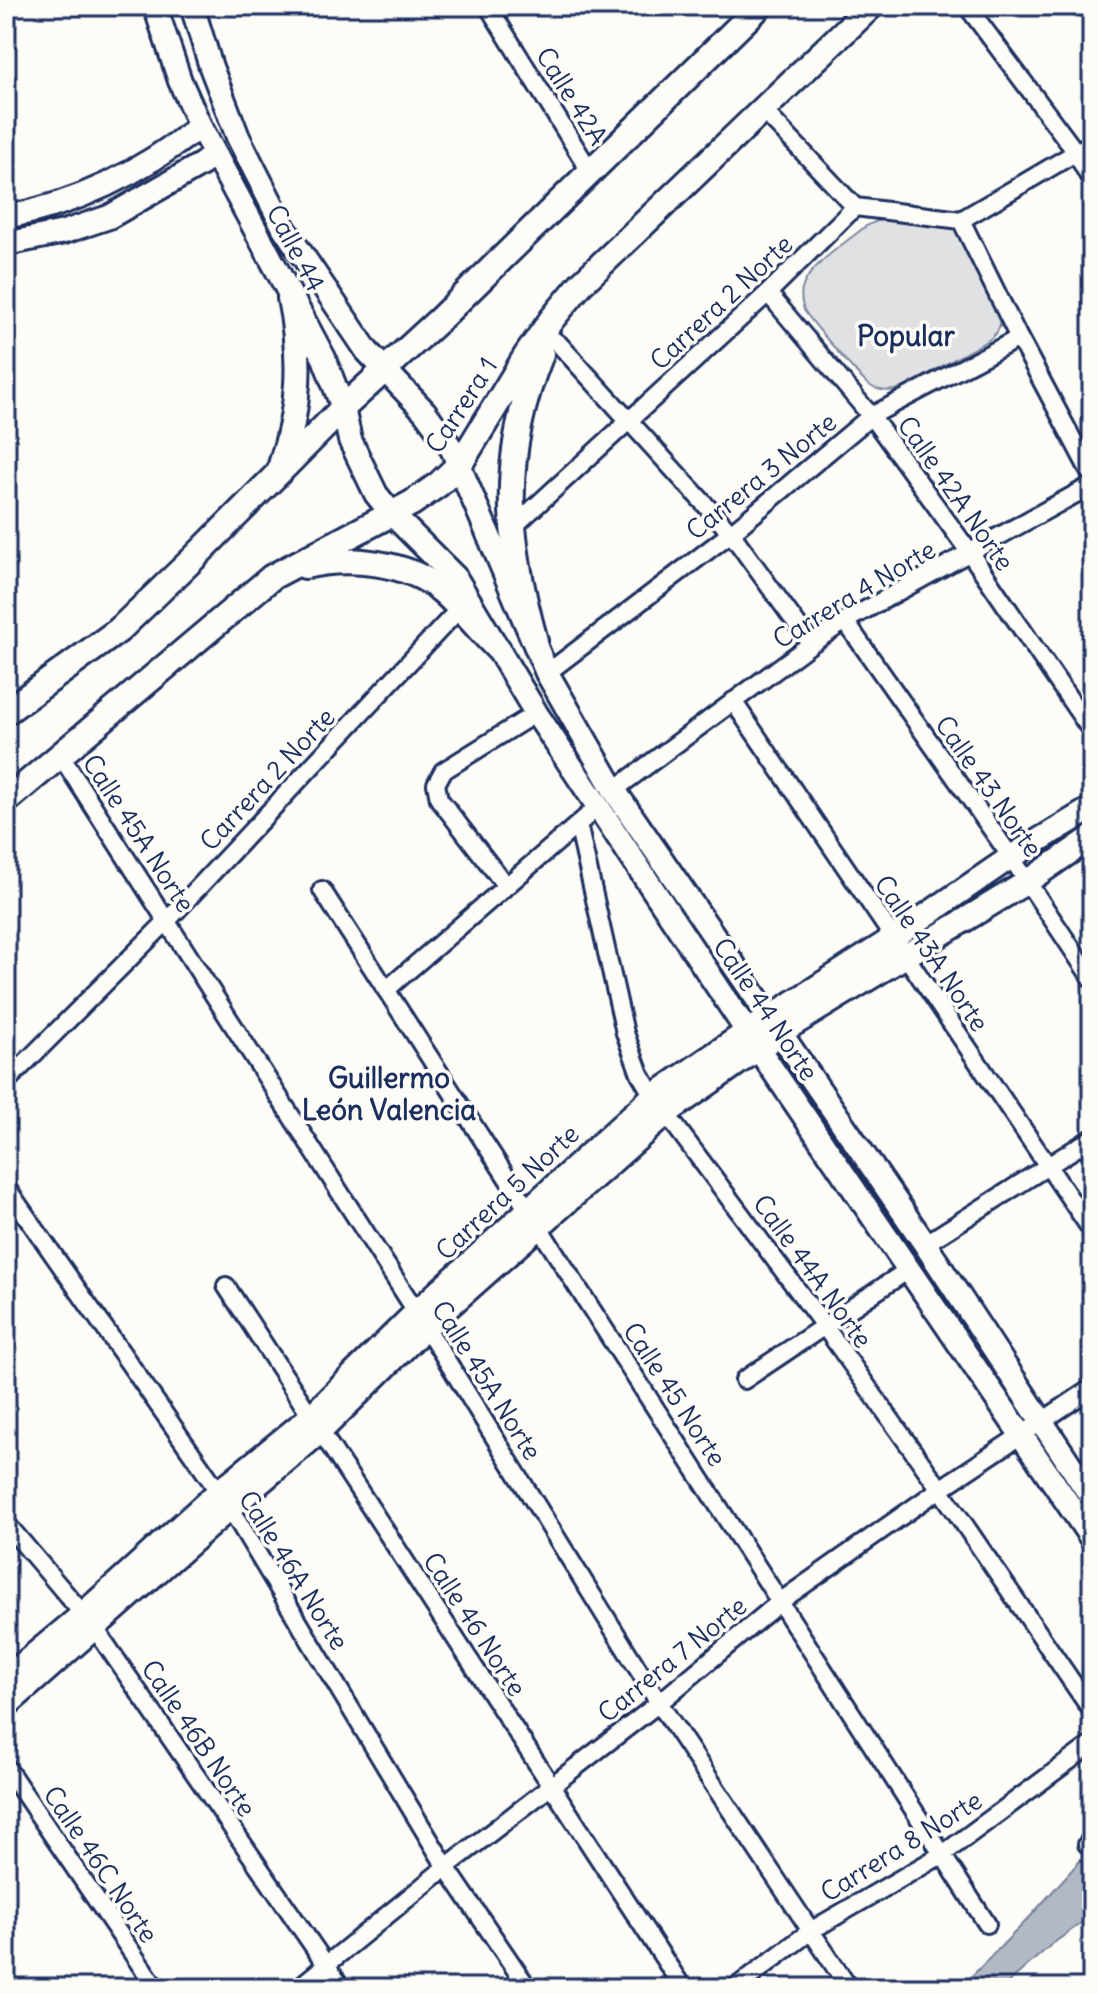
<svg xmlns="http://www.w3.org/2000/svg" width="1098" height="1994" font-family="Delius,sans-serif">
<rect width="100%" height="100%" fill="#fdfcf7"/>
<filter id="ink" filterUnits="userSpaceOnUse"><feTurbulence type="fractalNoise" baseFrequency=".0125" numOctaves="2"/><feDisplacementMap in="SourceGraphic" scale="16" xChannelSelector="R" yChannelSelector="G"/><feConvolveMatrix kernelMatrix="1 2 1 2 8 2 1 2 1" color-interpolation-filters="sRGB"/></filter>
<g filter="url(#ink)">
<!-- green -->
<path fill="#e0e1e3" stroke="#7e88a0" stroke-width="2" d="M 889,220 L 948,225 L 959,229 L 1003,317 L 997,332 L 990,339 L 905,387 C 893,392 881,393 869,385 C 861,380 809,319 804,310 C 801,302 800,294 803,286 C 809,266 849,240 866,226 L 877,221 Z"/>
<!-- water -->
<path fill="#b3b8c5" stroke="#76819c" stroke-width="2" d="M 1092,1851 L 1092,1915 L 1051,1945 L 1002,1988 L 960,1988 L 1029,1918 L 1085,1855 Z"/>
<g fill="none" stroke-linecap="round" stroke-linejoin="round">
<defs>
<path id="street" d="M 488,6 L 590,171
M 967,6 L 1075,151 L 1092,182
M 763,110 L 855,207 L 961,220
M 961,220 L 1019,338 L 1092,476
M 961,220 L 1092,143
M 768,293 L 871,416 L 970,553 L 1092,732
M 548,336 L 559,344 L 731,533 L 811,644
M 512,528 L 768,293 L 855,207
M 845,621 L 1011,857 L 1092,979
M 547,673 L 731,533 L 871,416 L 1019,338
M 733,701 L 1092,1231
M 61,756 L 426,1327 L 659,1703 L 849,1988
M 614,790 L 811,644 L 845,621 L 1092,485
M 578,824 L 625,1033 L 640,1074 L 653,1096 L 825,1327 L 940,1489 L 1092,1711
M 506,886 L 439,799 L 436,784 L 443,771 L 536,713
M 322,890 L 987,1924
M 386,990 L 599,806
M 6,1082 L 167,921 L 459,609
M 6,1187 L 230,1508 L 446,1867 L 528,1988
M 925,1244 L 1092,1138
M 226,1286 L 683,1988
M 744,1380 L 908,1270
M 6,1523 L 94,1627 L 342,1988
M 6,1767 L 156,1988
M 1087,1844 L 1092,1838
M 298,1988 L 446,1867 L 659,1703 L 781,1601 L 940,1489 L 1092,1388
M 735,1988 L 812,1930 L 943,1854 L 1092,1744"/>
<path id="secondary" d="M 155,6 L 180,81 L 200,126 L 324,358 L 343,408 L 350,440 L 376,494 L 392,514 L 455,577 L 536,713 L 766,1060 L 1092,1539
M 192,6 L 211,67 L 238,137 L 284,228 L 367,351 L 425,412 L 452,449 L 547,673 L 614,790 L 925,1244 L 1092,1498
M 6,217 C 78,204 143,171 200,126
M 6,244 L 64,232 L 109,217 L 202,164 L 213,155
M 6,1678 L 83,1614 L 218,1492 L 311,1416 L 416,1312 L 653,1096 L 736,1039 L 893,938 L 1011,857 L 1092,808
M 6,1706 L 230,1508 L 321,1431 L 426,1327 L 667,1113 L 791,1026 L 1027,882 L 1092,837"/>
<path id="primary" d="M 281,465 C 300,408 302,357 290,298
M 305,566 C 347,556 407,561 442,591 C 462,608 479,630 498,649
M 535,641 C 506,537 500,456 541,354
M 6,712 L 119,630 L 195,557 L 343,408 L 440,319 L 760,6
M 6,801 L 272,577 L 412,503 L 439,484 L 460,464 L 526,356 L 552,319 L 581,284 L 871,6"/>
</defs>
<!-- street casing -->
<use href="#street" stroke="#1b2f5e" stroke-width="22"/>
<!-- secondary casing -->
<use href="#secondary" stroke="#1b2f5e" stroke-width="28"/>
<!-- primary casing -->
<use href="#primary" stroke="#1b2f5e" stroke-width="30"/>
<!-- street -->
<use href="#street" stroke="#fdfcf7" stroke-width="16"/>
<!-- secondary -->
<use href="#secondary" stroke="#fdfcf7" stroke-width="22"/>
<!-- primary -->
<use href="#primary" stroke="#fdfcf7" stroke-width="24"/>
</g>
</g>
<g text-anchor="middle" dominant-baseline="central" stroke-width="7" stroke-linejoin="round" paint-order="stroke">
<!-- street labels -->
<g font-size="26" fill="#1b2f5e" stroke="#fdfcf7">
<text transform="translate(572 96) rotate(58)">Calle 42A</text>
<text transform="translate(296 248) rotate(62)">Calle 44</text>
<text transform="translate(721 302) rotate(-43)">Carrera 2 Norte</text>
<text transform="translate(461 405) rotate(-57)">Carrera 1</text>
<text transform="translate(761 476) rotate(-39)">Carrera 3 Norte</text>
<text transform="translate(956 493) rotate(55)">Calle 42A Norte</text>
<text transform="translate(854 594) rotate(-31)">Carrera 4 Norte</text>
<text transform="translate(267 779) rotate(-47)">Carrera 2 Norte</text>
<text transform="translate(989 786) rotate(55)">Calle 43 Norte</text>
<text transform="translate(139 833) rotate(57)">Calle 45A Norte</text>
<text transform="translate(932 953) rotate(56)">Calle 43A Norte</text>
<text transform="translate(766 1009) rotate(56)">Calle 44 Norte</text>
<text transform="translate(507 1192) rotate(-43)">Carrera 5 Norte</text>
<text transform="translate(813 1271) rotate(54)">Calle 44A Norte</text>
<text transform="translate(487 1380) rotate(58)">Calle 45A Norte</text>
<text transform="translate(675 1394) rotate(57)">Calle 45 Norte</text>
<text transform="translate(294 1570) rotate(58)">Calle 46A Norte</text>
<text transform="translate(475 1624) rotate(57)">Calle 46 Norte</text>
<text transform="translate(672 1659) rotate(-39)">Carrera 7 Norte</text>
<text transform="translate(199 1738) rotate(56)">Calle 46B Norte</text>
<text transform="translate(901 1846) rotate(-32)">Carrera 8 Norte</text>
<text transform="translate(101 1864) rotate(56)">Calle 46C Norte</text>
</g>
<!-- neighbourhood labels -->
<g font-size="28" font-weight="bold" fill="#1b2f5e" stroke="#fdfcf7">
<text x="906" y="336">Popular</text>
<text x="389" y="1078">Guillermo<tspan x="389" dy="32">León Valencia</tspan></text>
</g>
</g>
<!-- margin -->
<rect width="1098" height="1994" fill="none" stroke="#fdfcf7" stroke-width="32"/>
<rect x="16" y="16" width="1066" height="1962" fill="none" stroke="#1b2f5e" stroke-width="3" filter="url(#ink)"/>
</svg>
